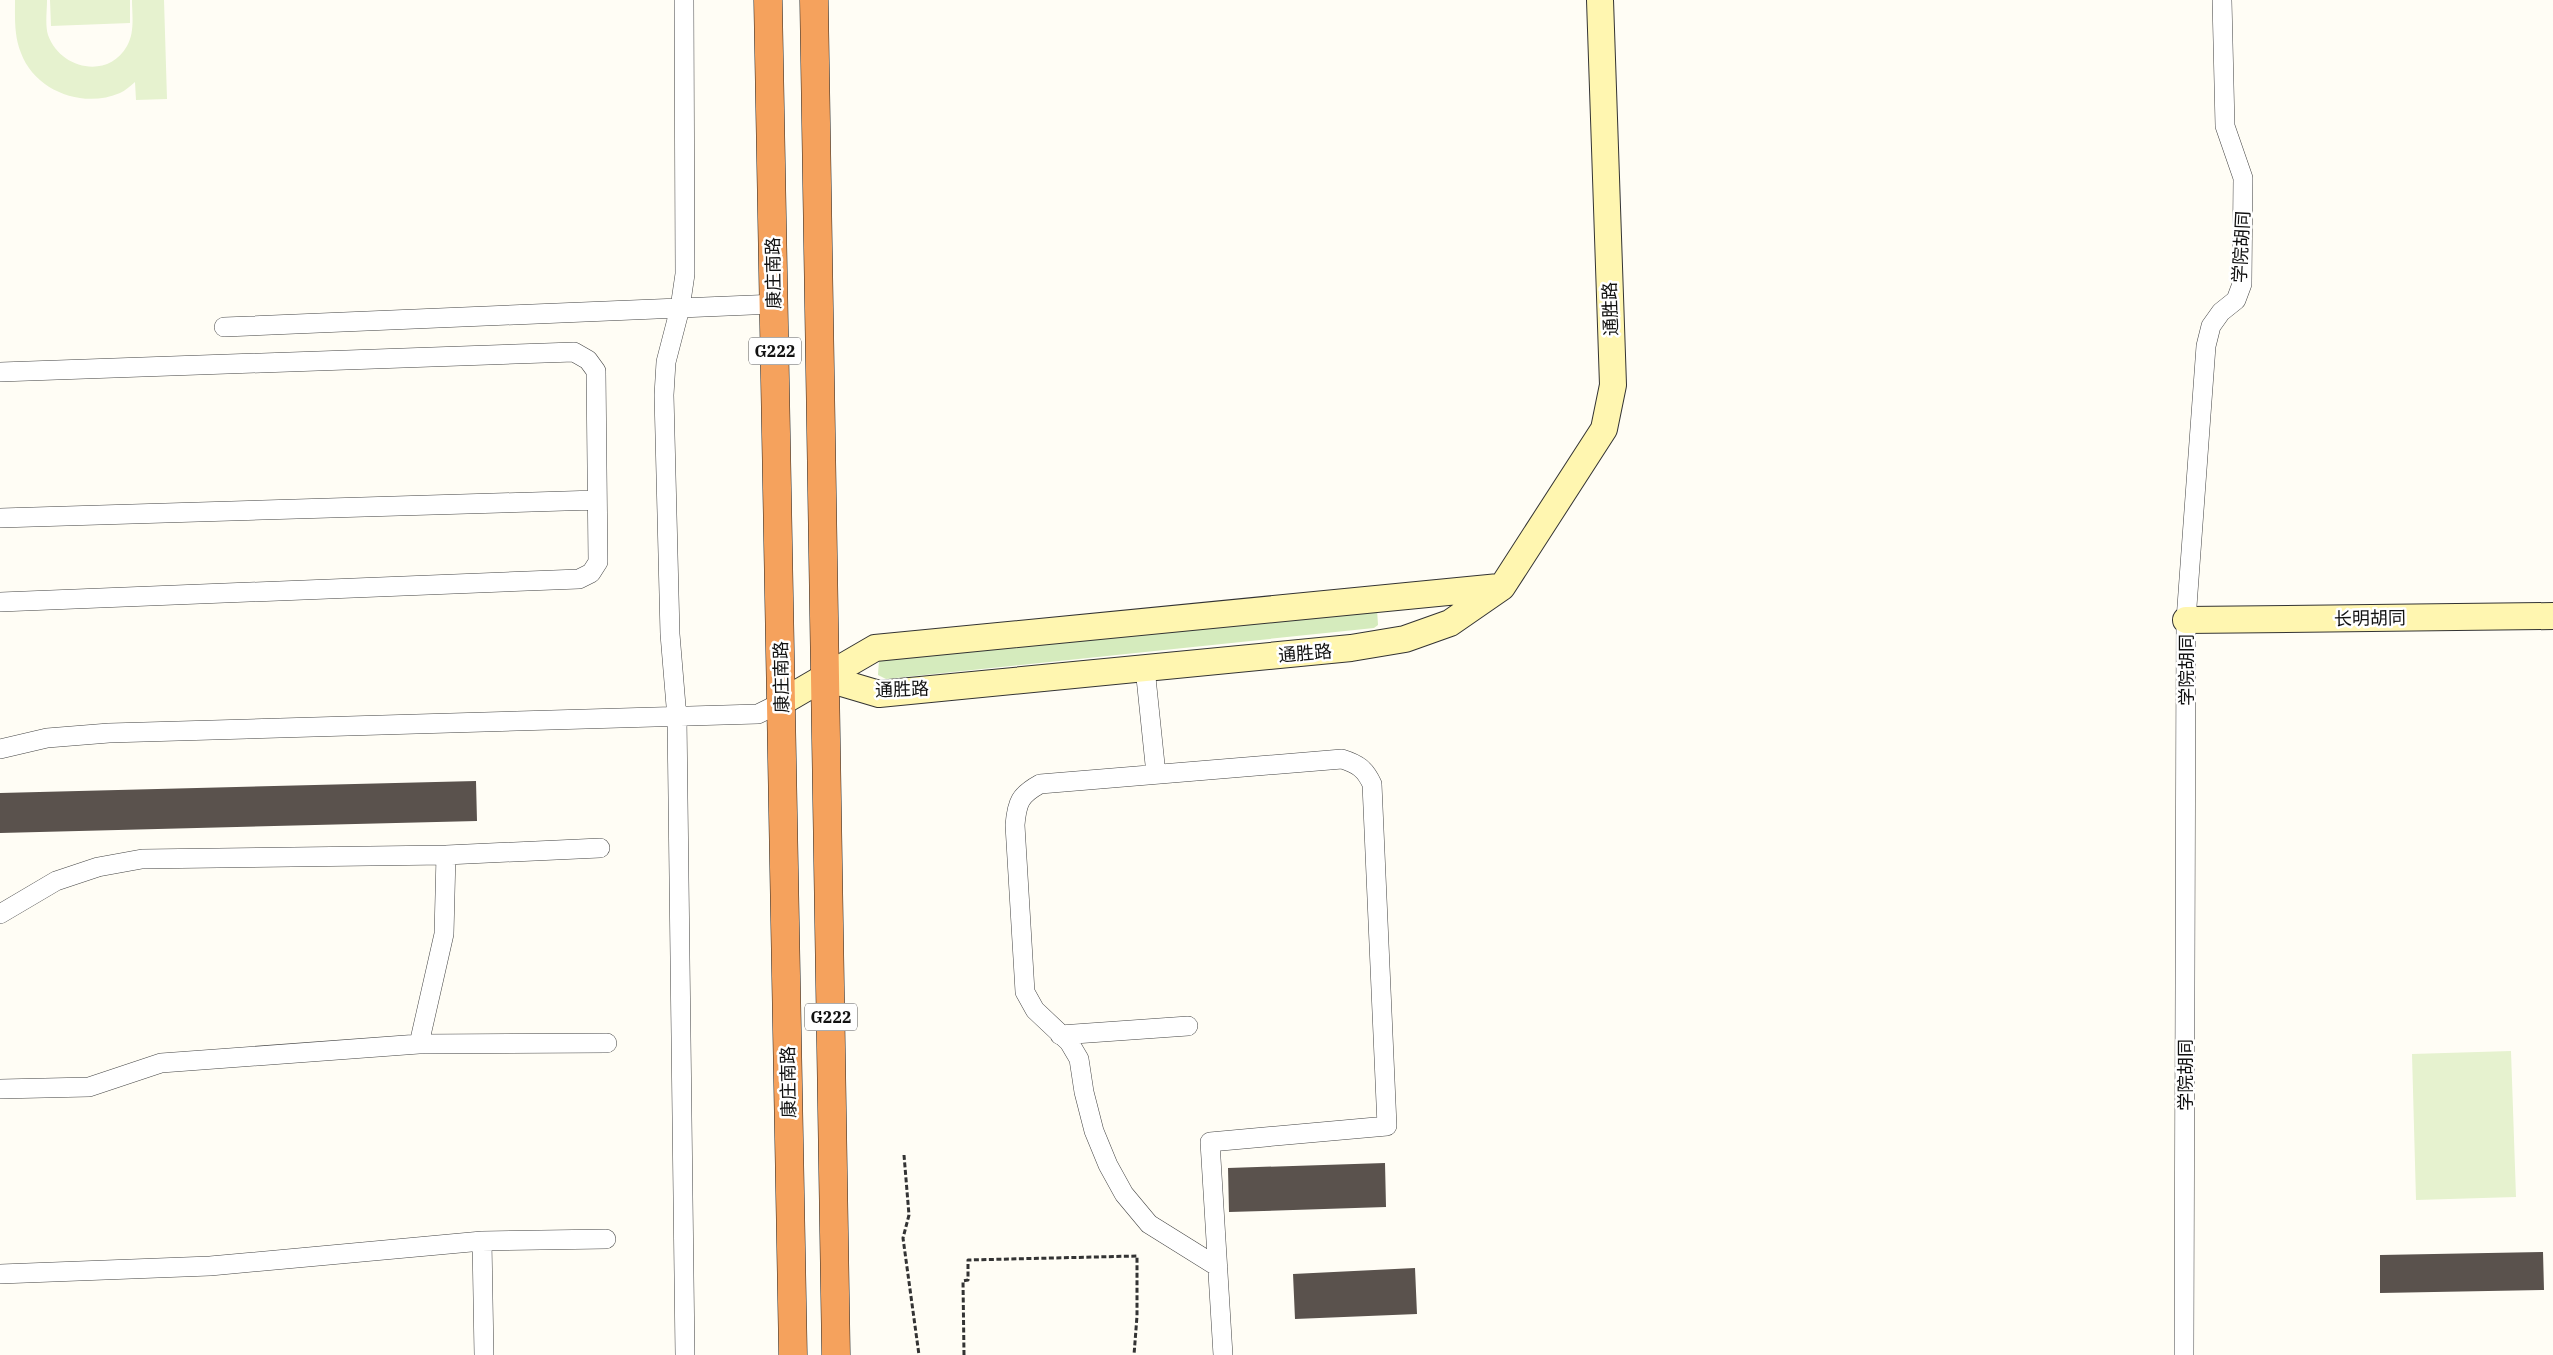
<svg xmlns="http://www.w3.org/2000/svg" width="2553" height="1355" font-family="'IBM Plex Serif','Noto Sans SC',serif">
<rect width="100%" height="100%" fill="#fffdf5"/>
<!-- green -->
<path fill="#d5ebbd" d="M 1377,609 L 1378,625 L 1374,628 L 886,679 L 878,675 L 879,660 Z"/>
<!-- pitch -->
<path fill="#e6f2cf" d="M 15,0 L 47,0 C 47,11 45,25 48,35 C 60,69 108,80 127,46 C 135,32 132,15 132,0 L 164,0 L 167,99 L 136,100 L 135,82 C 130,86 125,91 120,93 C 83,109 35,91 21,53 C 14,36 15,18 15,0 Z
M 50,0 L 130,0 L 130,23 L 51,26 Z
M 2511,1051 L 2516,1197 L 2416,1200 L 2412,1054 Z"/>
<!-- building -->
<path fill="#5a524d" d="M 476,781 L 477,821 L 0,833 L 0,793 Z
M 1385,1163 L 1386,1207 L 1229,1212 L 1228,1168 Z
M 2543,1252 L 2544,1290 L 2380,1293 L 2380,1255 Z
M 1415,1268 L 1417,1314 L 1295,1319 L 1293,1274 Z"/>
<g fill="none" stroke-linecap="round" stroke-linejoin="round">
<defs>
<path id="street" d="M 684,0 L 685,274 L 680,308 L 666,362 L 664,395 L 670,634 L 677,718 L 685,1355
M 224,327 L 774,304
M 0,372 L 574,352 L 588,360 L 596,371 L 598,562 L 591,573 L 579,579 L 0,602
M 0,518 L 597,500
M 1145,668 L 1156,774
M 0,749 L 47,738 L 109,733 L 758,714 L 782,702
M 0,914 L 56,881 L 98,867 L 142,859 L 446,855 L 600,848
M 1060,1035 L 1188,1026
M 419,1044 L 444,934 L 446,855
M 0,1089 L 89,1087 L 161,1063 L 419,1044 L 607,1043
M 482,1241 L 484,1355
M 1218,1267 L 1149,1224 L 1124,1194 L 1108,1165 L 1094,1131 L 1084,1092 L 1079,1059 L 1069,1042 L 1035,1010 L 1025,992 L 1015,825 C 1017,802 1020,795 1040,784 L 1342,759 C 1358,764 1365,769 1372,784 L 1387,1126 L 1210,1142 L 1223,1355
M 0,1274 L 210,1266 L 482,1241 L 606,1239
M 2184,1355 L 2186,620 L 2206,346 L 2211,326 L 2221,312 L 2236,300 L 2242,284 L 2243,178 L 2225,126 L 2222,0"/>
<path id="secondary" d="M 2186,620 L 2553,616
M 825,678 L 879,694 L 1351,648 L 1405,639 L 1450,623 L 1502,587 L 1604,429 L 1613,385 L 1600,0
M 782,702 L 875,648 L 1499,587"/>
<path id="highway" d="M 768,0 L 793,1355
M 814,0 L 836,1355"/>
</defs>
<!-- street casing -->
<use href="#street" stroke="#444" stroke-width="20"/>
<!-- secondary casing -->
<use href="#secondary" stroke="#333" stroke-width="28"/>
<!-- highway casing -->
<use href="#highway" stroke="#222" stroke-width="29"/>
<!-- path -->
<path stroke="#333" stroke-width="3" stroke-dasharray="5 2.5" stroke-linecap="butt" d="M 904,1155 L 909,1215 L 903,1238 L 919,1355
M 964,1355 L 963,1281 L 968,1280 L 968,1260 L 1137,1256 L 1137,1316 L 1134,1355"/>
<!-- street -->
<use href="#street" stroke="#fff" stroke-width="19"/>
<!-- secondary -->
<use href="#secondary" stroke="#fff6b0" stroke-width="26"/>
<!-- highway -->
<use href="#highway" stroke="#f5a25d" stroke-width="28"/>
</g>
<g text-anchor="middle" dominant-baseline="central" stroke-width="5" stroke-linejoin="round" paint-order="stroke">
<!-- shield labels -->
<g fill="#fff" stroke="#585858" stroke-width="1">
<rect x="749" y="337.5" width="52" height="27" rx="4"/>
<rect x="805" y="1003.5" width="52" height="27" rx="4"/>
</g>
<g font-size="16" font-weight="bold" fill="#111">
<text x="775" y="351">G222</text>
<text x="831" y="1017">G222</text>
</g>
<!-- street labels -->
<g font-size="18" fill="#111" stroke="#fff">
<text transform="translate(2241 247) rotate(-87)">学院胡同</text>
<text transform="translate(773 273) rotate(-91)">康庄南路</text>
<text transform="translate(1610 309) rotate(-92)">通胜路</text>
<text transform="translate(2370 618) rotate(-1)">长明胡同</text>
<text transform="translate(1305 653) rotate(-5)">通胜路</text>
<text transform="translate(2186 670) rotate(-90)">学院胡同</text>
<text transform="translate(781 677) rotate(-91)">康庄南路</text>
<text transform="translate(902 689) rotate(-2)">通胜路</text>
<text transform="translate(2185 1075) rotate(-90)">学院胡同</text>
<text transform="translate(788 1082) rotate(-91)">康庄南路</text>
</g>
</g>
</svg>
